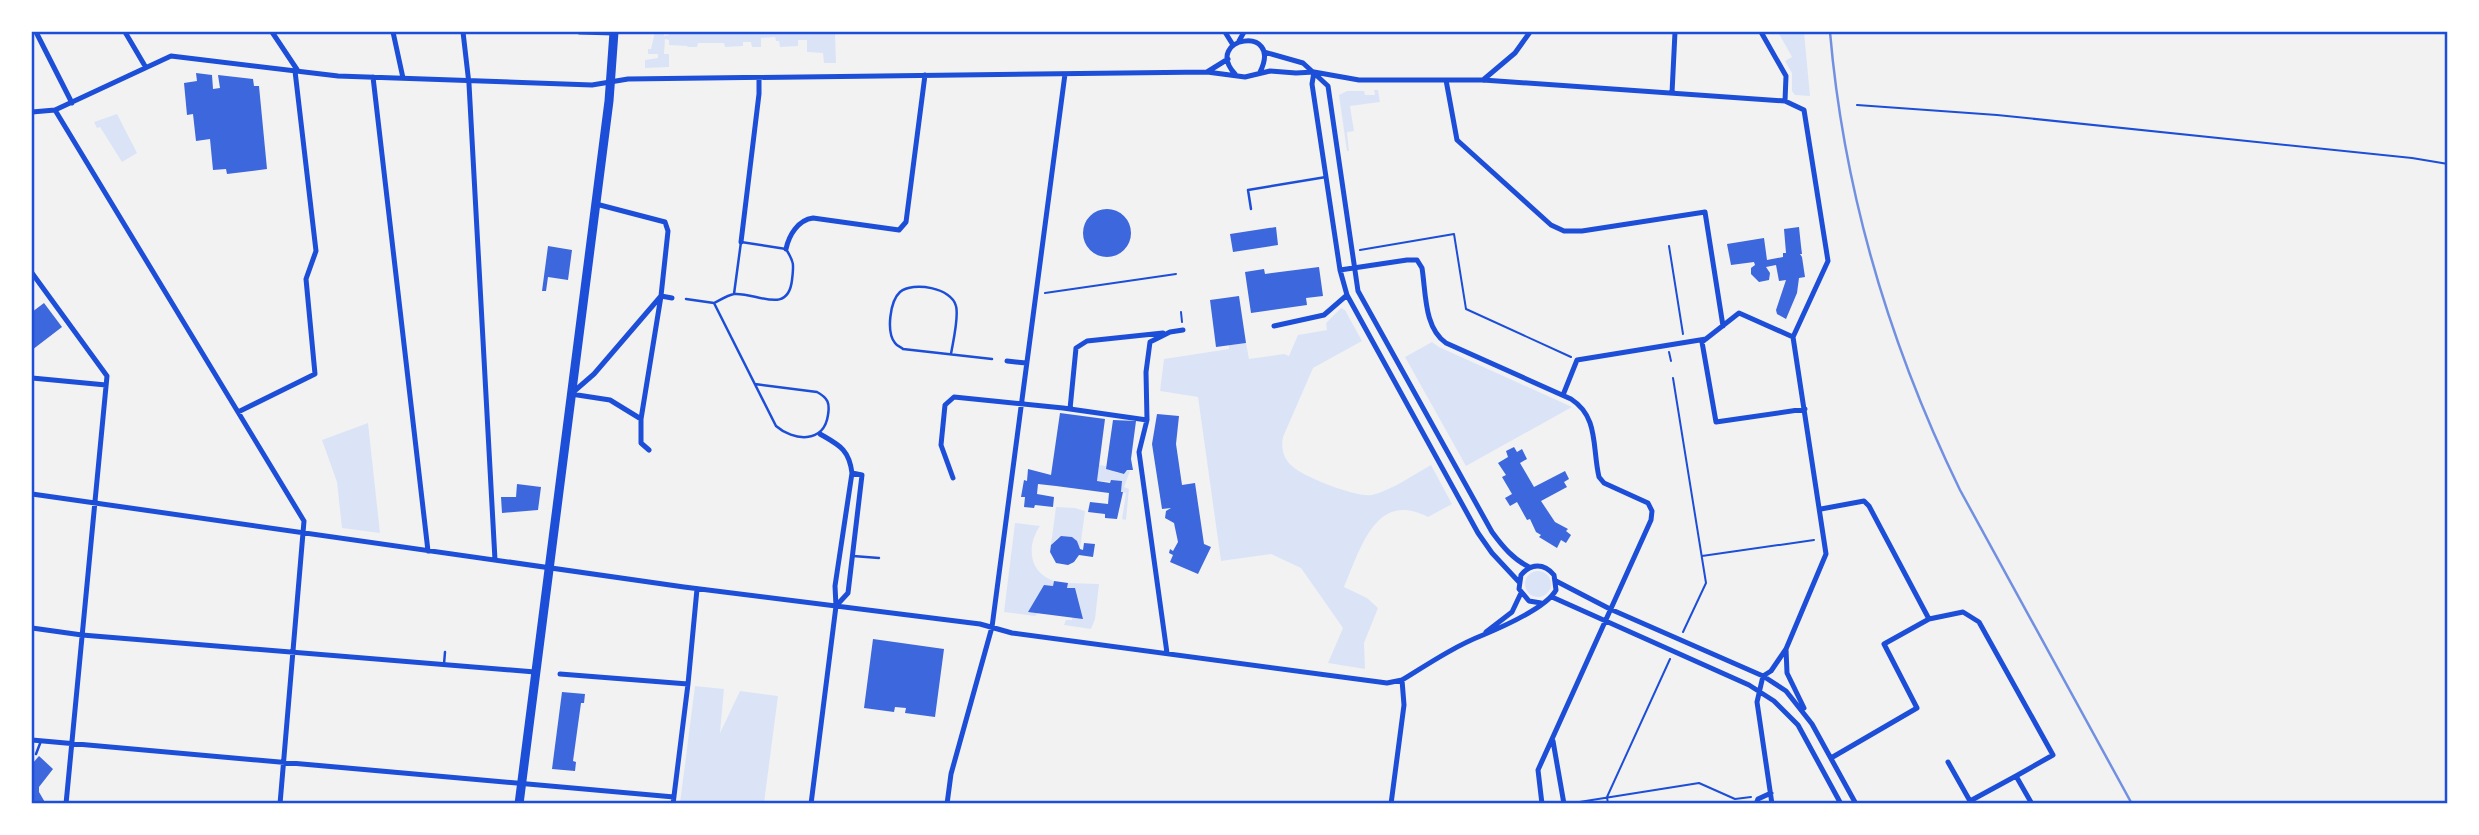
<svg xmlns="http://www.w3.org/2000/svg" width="2479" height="835" font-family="Helvetica,sans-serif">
<rect width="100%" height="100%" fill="#f2f2f2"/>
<!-- green -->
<path fill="#dbe4f7" d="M 655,32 L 664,32 L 664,36 L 669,35 L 669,32 L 835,32 L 836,63 L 824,63 L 823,53 L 807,52 L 807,40 L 798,40 L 798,46 L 780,47 L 779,41 L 776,41 L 775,37 L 761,38 L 761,47 L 752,47 L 751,42 L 743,42 L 743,46 L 725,47 L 724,43 L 698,43 L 697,47 L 688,47 L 687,46 L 669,45 L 669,40 L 665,39 L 664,54 L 669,54 L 669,67 L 645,68 L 645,60 L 658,58 L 658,54 L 648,54 L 648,49 L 651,49 Z
M 1778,32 L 1804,32 L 1810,96 L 1795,95 L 1792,91 L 1792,73 L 1785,61 L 1792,57 Z
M 1374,90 L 1378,90 L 1380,102 L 1350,106 L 1354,131 L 1347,132 L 1349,151 L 1347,151 L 1339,95 L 1347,91 L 1364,91 L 1365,95 L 1375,95 Z
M 117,114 L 137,153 L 122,162 L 100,127 L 97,128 L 94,122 Z
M 1341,308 L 1345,310 L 1362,341 L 1313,368 L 1283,437 C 1281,448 1283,458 1292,466 C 1303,477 1358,498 1372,495 C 1392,490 1413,475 1431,465 L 1452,504 L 1428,517 C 1375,489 1360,551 1344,587 L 1367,598 L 1378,608 L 1364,643 L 1365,669 L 1328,663 L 1343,628 L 1301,568 L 1271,554 L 1221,561 L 1198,397 L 1160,391 L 1164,359 L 1229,349 L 1229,345 L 1246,343 L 1249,359 L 1284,354 L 1289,356 L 1298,335 L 1327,330 L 1326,323 Z
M 1432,342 L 1439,347 L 1572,407 L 1466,466 L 1405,357 Z
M 368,423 L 380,533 L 342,528 L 337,482 L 322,440 Z
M 1099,465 L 1106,466 L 1106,469 L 1115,470 L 1115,472 L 1124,474 L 1127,470 L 1130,471 L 1124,487 L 1129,489 L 1126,520 L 1122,519 L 1126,493 L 1121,492 L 1122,482 L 1097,481 Z
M 1056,507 L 1075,508 L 1085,511 L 1080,549 C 1071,537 1062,530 1051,545 Z
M 1015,523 L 1040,526 C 1026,546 1029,573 1054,581 L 1053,586 L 1044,585 L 1038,613 L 1035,616 L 1004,612 Z
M1525 584a13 13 0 1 1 26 0a13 13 0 1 1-26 0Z
M 1068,583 L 1099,584 L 1095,619 L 1091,629 L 1064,625 L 1066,620 L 1072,620 L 1075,589 L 1067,588 Z
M 695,686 L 724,689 L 720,733 L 740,691 L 778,696 L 764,803 L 680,803 Z"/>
<!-- building -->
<path fill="#3d67dc" d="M 196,73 L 212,75 L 213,89 L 220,88 L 218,75 L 253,79 L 254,86 L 259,86 L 267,169 L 227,174 L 226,169 L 213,170 L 210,139 L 196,141 L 193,114 L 187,115 L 184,83 L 197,81 Z
M1083 233a24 24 0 1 1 48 0a24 24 0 1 1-48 0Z
M 1276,227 L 1278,245 L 1233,252 L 1230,234 Z
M 1799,227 L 1801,246 L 1802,254 L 1800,254 L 1802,257 L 1805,277 L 1799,278 L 1797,293 L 1786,319 L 1777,314 L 1776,310 L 1786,280 L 1779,281 L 1776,265 L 1766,267 L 1770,273 L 1769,280 L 1759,282 L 1751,274 L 1751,268 L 1755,265 L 1754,262 L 1731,265 L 1727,244 L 1764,238 L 1767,260 L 1783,257 L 1783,253 L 1786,253 L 1784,229 Z
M 548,246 L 572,250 L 568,280 L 548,277 L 546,291 L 542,291 Z
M 1319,267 L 1323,296 L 1306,298 L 1307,305 L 1251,313 L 1245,272 L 1264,269 L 1265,274 Z
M 1239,296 L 1246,343 L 1216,347 L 1210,300 Z
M 44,303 L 62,327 L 32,350 L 32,312 Z
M 1060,413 L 1105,419 L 1097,481 L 1110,483 L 1111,480 L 1122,481 L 1121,492 L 1123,492 L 1117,519 L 1105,518 L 1105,514 L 1088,512 L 1090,502 L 1108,504 L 1109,493 L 1056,486 L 1038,484 L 1037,494 L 1054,497 L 1053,507 L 1035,505 L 1034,508 L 1024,507 L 1025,497 L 1021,497 L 1024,480 L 1027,481 L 1028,469 L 1051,475 Z
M 1157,414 L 1179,416 L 1176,444 L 1182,485 L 1195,483 L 1204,544 L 1211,547 L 1198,574 L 1170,562 L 1173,555 L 1169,553 L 1170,549 L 1173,551 L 1178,542 L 1174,523 L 1165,518 L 1166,511 L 1171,508 L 1162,509 L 1152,444 Z
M 1113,420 L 1136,421 L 1131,459 L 1133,470 L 1127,470 L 1124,474 L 1106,469 Z
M 1514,447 L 1517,452 L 1522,449 L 1527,459 L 1520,463 L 1534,487 L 1565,471 L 1569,479 L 1564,482 L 1567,487 L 1541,501 L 1555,522 L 1568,529 L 1566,531 L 1571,535 L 1566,543 L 1561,540 L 1557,548 L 1539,537 L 1541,535 L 1536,532 L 1530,519 L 1527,520 L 1517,502 L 1510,506 L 1505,498 L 1512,494 L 1502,477 L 1506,475 L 1498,463 L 1508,457 L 1506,451 Z
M 517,484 L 541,487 L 538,510 L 502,513 L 501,497 L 516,497 Z
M 1061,536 L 1072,537 L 1077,541 L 1080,549 L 1083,550 L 1084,543 L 1095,544 L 1093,557 L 1079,555 L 1074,562 L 1068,565 L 1056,563 L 1050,552 L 1051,545 Z
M 1054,581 L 1068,583 L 1067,588 L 1075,588 L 1083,619 L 1028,612 L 1044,585 L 1053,586 Z
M 873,639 L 944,649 L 935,717 L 905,713 L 906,708 L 895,707 L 894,712 L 864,708 Z
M 562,692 L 585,694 L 584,703 L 581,703 L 573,761 L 576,762 L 575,771 L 552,769 Z
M 39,756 L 53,769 L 39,787 L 39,792 L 46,804 L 32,804 L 32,764 Z"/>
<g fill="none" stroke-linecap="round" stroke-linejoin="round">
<!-- path -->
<path stroke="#1d4ed8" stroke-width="2" d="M 1857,105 L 1997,115 L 2412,158 L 2448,164
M 1669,246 L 1683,334
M 1360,250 L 1454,234 L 1466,309 L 1571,357
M 1045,293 L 1176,274
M 1181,312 L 1182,322
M 1669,352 L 1671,361
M 1673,378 L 1706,583 L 1683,632
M 1702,556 L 1814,540
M 1573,803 L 1699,783 L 1735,799 L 1751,797
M 1608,804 L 1607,797 L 1670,659"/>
<!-- service -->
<path stroke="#1d4ed8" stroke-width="2.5" d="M 1251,209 L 1248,190 L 1326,177
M 686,299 L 714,303 L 776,426 C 793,441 824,444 828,415 C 830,403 828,398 817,392 L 755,384
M 714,303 C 720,300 728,295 734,294 C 756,292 788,316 792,280 C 794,264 794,262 786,249 L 741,242 L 734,294
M 951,354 C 953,342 959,317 956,306 C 952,288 913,281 900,292 C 890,301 886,332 895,343 C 897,346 901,347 903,349 L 992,359
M 853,556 L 879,558
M 444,664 L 445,652
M 36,754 L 41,741"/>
<!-- minor -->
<path stroke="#1d4ed8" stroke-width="5" d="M 36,32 L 72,103
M 125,32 L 145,66
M 272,32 L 298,71
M 393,32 L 403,78
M 463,32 L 469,84 L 495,560
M 579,32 L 614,33
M 1225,32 L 1233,45
M 1761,32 L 1786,76 L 1785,101
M 1239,41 L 1244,32
M 1264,52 L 1303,63 L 1328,86 L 1358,291 L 1492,532 C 1503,547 1513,559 1529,567
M 1207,72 L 1228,59
M 1314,72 L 1312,84 L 1340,270 L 1347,295 L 1478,533 L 1492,553 L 1519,582
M 1235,74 C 1202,37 1284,24 1260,72
M 373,77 L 428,551
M 1446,80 L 1457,140 L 1551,225 L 1564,231 L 1582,231 L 1705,212 L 1723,326
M 1483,80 L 1515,53 L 1530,32
M 1672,93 L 1675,32
M 55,110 L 304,521 L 280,804
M 32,112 L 55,110 L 171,56 L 338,76 L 592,85 L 628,79 L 1207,72 L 1245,77 L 1270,71 L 1296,73 L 1314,72 L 1359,80 L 1483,80 L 1785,101 L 1804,110 L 1828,261 L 1793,337 L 1826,554 L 1786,649 L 1771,671 L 1763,676 L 1757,702 L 1772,804
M 596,204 L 665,222 L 668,231 L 661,296 L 641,419 L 641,443 L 649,450
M 741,242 L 759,94 L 759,78
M 786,249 C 789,235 798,220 813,218 L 899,230 L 906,222 L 925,75
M 1340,270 L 1407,260 L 1417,260 L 1422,268 C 1426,293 1424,328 1446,343 L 1571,399 C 1599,417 1592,447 1599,477 L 1604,483 L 1648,503 L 1652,511 L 1651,520 L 1538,770 L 1542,804
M 32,273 L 107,376 L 66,804
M 1274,326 L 1324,315 L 1347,295
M 1793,337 L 1739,313 L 1702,342 L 1716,422 L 1805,409
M 1007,361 L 1026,363
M 32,378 L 106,385
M 1563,395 L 1577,360 L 1706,339
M 1070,409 L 1076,348 L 1087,341 L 1163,333
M 238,412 L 315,374 L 306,279 L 316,251 L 295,71
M 641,419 L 610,400 L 571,394 L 594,374 L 661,296 L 672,298
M 953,478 L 941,445 L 945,405 L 954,397 L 1063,408 L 1147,420
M 32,494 L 684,587 L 980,624 L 1012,633 L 1387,683 L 1402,680 C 1428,664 1455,646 1483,635 C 1502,627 1547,607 1556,590 L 1554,575 C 1544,563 1531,563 1521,575 L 1519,589 L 1529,601 L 1541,603
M 1821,509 L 1864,501 L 1869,506 L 1929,619 L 1963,612 L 1979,622 L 2053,755 L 2016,776
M 1556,581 L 1610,609 L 1763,676 L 1786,691 L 1812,724 L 1856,804
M 1552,597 L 1749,685 L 1774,701 L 1798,725 L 1841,804
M 836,606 L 848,593 L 862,475 L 852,473
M 32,628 L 82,635 L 535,672
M 1486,632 L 1512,612 L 1521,593
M 1786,649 L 1787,673 L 1804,708
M 1167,653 L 1139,452 L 1147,420 L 1146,372 L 1150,342 L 1170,332 L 1183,330
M 560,674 L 688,684
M 32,740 L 674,797
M 1553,741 L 1564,804
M 1831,758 L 1917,708 L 1884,644 L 1929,619
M 1948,762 L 1970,801
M 673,804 L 688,684 L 697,589
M 811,804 L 836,606 L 835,586 L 852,473 C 849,449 839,445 820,434
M 947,804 L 951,774 L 992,627 L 1065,74
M 1391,804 L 1404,705 L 1402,680
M 1756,804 L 1758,799 L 1771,793
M 1971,804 L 1970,801 L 2016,776 L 2032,804"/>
<!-- primary -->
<path stroke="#1d4ed8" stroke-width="9" d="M 519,804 L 609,101 L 614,32"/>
<!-- rail -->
<path stroke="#7290e2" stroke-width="2.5" d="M 1830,32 C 1844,194 1889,344 1960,490 L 2132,804"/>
</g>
<!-- border -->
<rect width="2479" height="835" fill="none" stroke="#ffffff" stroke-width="66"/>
<rect x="33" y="33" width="2413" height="769" fill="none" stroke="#1d4ed8" stroke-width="2.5"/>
</svg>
